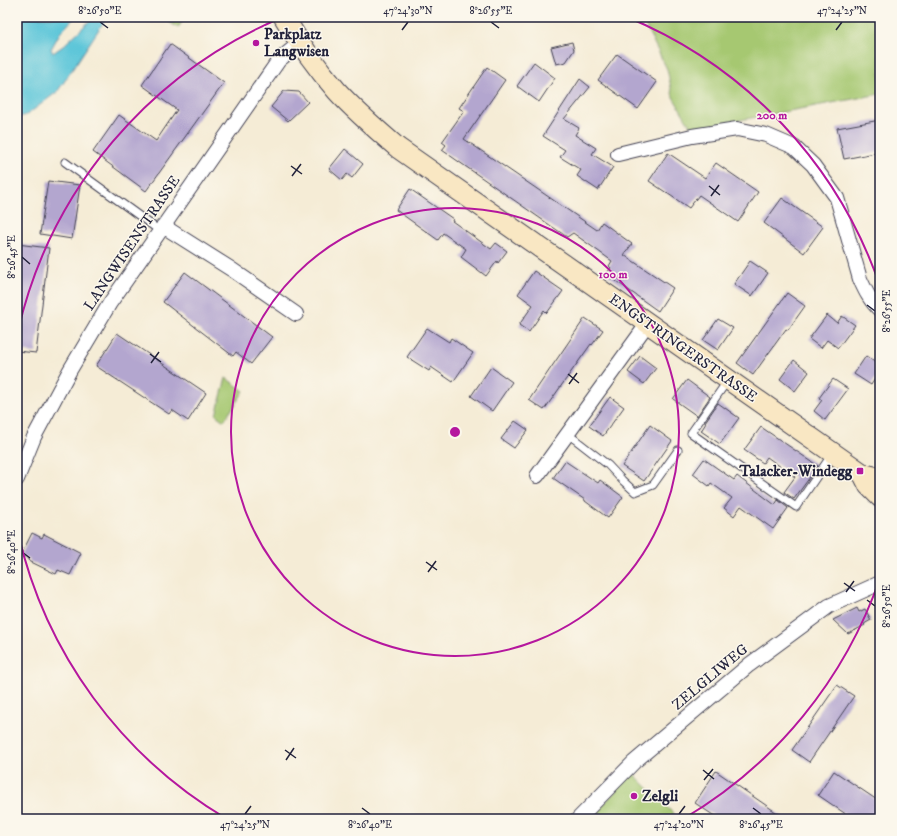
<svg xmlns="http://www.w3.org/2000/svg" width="897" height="836" font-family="'IM FELL DW Pica',serif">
<rect width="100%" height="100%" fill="#fbf7ec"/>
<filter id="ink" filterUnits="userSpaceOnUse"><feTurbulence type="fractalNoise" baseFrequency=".025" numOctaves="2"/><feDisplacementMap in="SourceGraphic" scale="8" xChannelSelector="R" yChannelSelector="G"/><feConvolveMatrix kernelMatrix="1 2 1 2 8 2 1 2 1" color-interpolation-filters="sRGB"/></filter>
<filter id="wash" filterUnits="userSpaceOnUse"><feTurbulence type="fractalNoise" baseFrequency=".012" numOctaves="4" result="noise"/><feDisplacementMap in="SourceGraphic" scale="16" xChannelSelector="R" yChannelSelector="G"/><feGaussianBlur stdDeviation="0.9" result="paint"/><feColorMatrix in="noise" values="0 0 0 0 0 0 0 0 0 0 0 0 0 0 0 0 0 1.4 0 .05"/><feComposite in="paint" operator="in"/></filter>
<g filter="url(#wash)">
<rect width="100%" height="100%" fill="#f5ecd6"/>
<!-- green -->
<path fill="#a6c871" stroke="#647556" d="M 162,17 L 185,17 L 178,28 Z
M 641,17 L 880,17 L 880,94 L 692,129 L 673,97 L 667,69 Z
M 226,378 L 244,391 L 224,421 L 216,415 Z
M 633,773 L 679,819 L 589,819 Z"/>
<!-- water -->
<path fill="#5dc6d9" stroke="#40748a" d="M 17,17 L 75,17 L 60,33 L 51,49 L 53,53 L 63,46 L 94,17 L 107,17 L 64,82 L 57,92 L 28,114 C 25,116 21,117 17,116 Z"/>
<g id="blocks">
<!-- building -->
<path fill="#b3a6cf" d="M 572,42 L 574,50 L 566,62 L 556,64 L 551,47 Z
M 170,44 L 224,83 L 146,191 L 93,152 L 119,115 L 156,141 L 177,110 L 142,85 Z
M 617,54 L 657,82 L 638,109 L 598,80 Z
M 534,62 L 555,78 L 539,102 L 517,86 Z
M 487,67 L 505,80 L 464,139 L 597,230 L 602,222 L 632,244 L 624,255 L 673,288 L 658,311 L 606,274 L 611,268 L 609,266 L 612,261 L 573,233 L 567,237 L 442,150 L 446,145 L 442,142 L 464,111 L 459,108 Z
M 580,79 L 590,87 L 564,119 L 579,128 L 575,135 L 596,148 L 592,154 L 613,167 L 598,190 L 577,176 L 581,170 L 560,157 L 565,150 L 543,136 Z
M 284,91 L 299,92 L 308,102 L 288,121 L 271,107 Z
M 880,120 L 880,152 L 844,159 L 837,128 Z
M 345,149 L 363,164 L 352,178 L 347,174 L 342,180 L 329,169 Z
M 668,153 L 705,178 L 716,163 L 758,192 L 738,222 L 699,195 L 689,208 L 649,181 Z
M 48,181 L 80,185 L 72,239 L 40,234 Z
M 410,189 L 453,219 L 452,221 L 491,249 L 496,243 L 507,251 L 498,263 L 497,261 L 486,276 L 461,257 L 466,249 L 443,233 L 438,240 L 396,210 Z
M 782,198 L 823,227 L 804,253 L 764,223 Z
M 17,244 L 49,248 L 36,353 L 17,351 Z
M 750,261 L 768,273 L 752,296 L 734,284 Z
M 534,271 L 563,291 L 547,313 L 544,310 L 529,332 L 519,325 L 533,305 L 518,294 Z
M 185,272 L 272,337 L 251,364 L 236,352 L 233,356 L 163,302 Z
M 787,293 L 805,306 L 788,330 L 786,329 L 753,375 L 737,363 Z
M 827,315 L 837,323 L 842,316 L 855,325 L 838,348 L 827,340 L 821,348 L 809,339 Z
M 585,318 L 603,330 L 592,345 L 591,344 L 544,410 L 529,400 Z
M 718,319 L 733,328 L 718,350 L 703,340 Z
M 427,328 L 449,342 L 451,338 L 473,353 L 453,382 L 431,367 L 429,371 L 407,357 Z
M 117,333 L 206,393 L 188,421 L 172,410 L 169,414 L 96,366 Z
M 640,356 L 656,368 L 644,384 L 628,372 Z
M 866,356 L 880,366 L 880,371 L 871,385 L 854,374 Z
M 794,360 L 809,372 L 795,391 L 780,379 Z
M 491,367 L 512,382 L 492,411 L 471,396 Z
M 833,379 L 848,389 L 825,420 L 814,411 L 822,400 L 819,398 Z
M 687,380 L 710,397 L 697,416 L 673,399 Z
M 610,397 L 624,407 L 603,436 L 589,426 Z
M 718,403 L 739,418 L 720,444 L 701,431 L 706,423 L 705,422 Z
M 515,421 L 528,430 L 514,448 L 501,439 Z
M 650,425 L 672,441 L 644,481 L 622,466 Z
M 761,427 L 818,466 L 794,499 L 784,492 L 795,477 L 767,457 L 763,463 L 744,450 Z
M 704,459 L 734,480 L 737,476 L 775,505 L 778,500 L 788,508 L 773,529 L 741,506 L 734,516 L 724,508 L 732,498 L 711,483 L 709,486 L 693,474 Z
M 565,461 L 598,483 L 600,480 L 623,497 L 608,518 L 585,501 L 585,500 L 553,478 Z
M 32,533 L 42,538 L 44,534 L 81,553 L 70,575 L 58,570 L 56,574 L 29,561 L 30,560 L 21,555 Z
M 857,608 L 859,612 L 865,609 L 871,620 L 864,624 L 865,625 L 848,634 L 833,620 Z
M 837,685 L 854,696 L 809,762 L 792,750 Z
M 716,771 L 786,819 L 719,819 L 695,803 Z
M 834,771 L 880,802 L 880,819 L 853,819 L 818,795 Z"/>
</g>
</g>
<g filter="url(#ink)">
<use href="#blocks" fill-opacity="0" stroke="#424052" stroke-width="1"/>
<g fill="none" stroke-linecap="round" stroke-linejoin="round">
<defs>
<path id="lane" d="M 65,162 L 160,231
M 728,380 L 691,433 L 796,507 L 832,454
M 568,434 L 608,465 L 622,480 L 635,492 L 653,485 L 678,450"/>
<path id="street" d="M 618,154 L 692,136 L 737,129 L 766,135 L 794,147 L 813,165 L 837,198 L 860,279 C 865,290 870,301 880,310
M 163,226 L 231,269 L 296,314
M 537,476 L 648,323
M 17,479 L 34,437 L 70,370 L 110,303 L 279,60 L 300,43
M 578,819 L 634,762 L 749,665 L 829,606 L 880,583"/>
<path id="secondary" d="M 284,17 C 299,43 317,68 337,91 C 356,112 377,130 398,148 L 833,453 L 863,474 L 880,478
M 863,474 L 869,486 L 880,497"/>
</defs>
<!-- lane casing -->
<use href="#lane" stroke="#424052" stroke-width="9"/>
<!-- street casing -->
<use href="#street" stroke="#424052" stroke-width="16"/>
<!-- secondary casing -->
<use href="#secondary" stroke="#424052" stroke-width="22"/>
<!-- lane -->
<use href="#lane" stroke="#fff" stroke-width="7"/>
<!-- street -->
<use href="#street" stroke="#fff" stroke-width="14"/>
<!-- secondary -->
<use href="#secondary" stroke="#f9e7c3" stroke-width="20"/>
</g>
</g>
<!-- ticks -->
<path fill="none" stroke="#22223b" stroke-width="1.5" d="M 100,22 L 108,28M 491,22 L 499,28M 402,30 L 408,22M 836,30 L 842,22M 291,166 L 302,174M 292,176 L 301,164M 709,186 L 720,195M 711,196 L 719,185M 22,257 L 30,264M 867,305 L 875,311M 150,354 L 161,362M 151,363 L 159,352M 568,374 L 579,383M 569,384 L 577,373M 22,552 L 30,558M 426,562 L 437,570M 428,572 L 436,561M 844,583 L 855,591M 846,592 L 854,581M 867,600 L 875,606M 285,750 L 296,758M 286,760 L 294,748M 703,770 L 714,779M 704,780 L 713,769M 362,808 L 370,814M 753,808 L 761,814M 245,814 L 251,806M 679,814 L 685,806"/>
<!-- distance rings -->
<g fill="none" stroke="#b5179e" stroke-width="2">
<circle cx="455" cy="432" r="224"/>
<path d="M880 578A449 449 0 0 1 683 819M227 819A449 449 0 0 1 18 533M18 331A449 449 0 0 1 283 17M627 17A449 449 0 0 1 880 286"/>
</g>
<!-- markers -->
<g fill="#b5179e" stroke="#fbf7ec" stroke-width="1.5">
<circle cx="256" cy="43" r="4"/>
<rect x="856" y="467" width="8" height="8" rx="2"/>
<circle cx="634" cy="796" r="4"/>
</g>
<g text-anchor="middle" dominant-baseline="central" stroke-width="3" stroke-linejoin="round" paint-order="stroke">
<!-- poi labels -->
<g font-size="15" font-weight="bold" fill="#22223b" stroke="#fbf7ec" text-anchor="start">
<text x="264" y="34">Parkplatz<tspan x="264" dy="17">Langwisen</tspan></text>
<text x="852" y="471" text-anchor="end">Talacker-Windegg</text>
<text x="642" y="796">Zelgli</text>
</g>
<!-- street labels -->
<g font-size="15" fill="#22223b" stroke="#fbf7ec">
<text transform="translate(132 243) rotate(-56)">LANGWISENSTRASSE</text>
<text transform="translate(683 348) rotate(35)">ENGSTRINGERSTRASSE</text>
<text transform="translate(710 677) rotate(-40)">ZELGLIWEG</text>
</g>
</g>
<circle cx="455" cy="432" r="6" fill="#b5179e" stroke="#fbf7ec" stroke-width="2"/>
<g font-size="12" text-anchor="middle" font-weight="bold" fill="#b5179e" stroke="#fbf7ec" stroke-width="3" stroke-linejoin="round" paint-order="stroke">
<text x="772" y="119">200 m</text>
<text x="613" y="278">100 m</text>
</g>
<!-- margin -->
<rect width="897" height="836" fill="none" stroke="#fbf7ec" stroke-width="44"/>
<rect x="22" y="22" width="853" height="792" fill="none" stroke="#22223b" stroke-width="1.5"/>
<g font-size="10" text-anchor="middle" fill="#22223b">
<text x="100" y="14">8°26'50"E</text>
<text x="408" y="14">47°24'30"N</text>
<text x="491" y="14">8°26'55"E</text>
<text x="842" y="14">47°24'25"N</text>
<text transform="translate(11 257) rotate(-90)" y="4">8°26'45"E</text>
<text transform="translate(886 311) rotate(-90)" y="4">8°26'55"E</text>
<text transform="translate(11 552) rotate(-90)" y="4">8°26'40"E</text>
<text transform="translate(886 606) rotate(-90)" y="4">8°26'50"E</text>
<text x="245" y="828">47°24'25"N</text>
<text x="370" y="828">8°26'40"E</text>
<text x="679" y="828">47°24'20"N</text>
<text x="761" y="828">8°26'45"E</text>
</g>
</svg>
